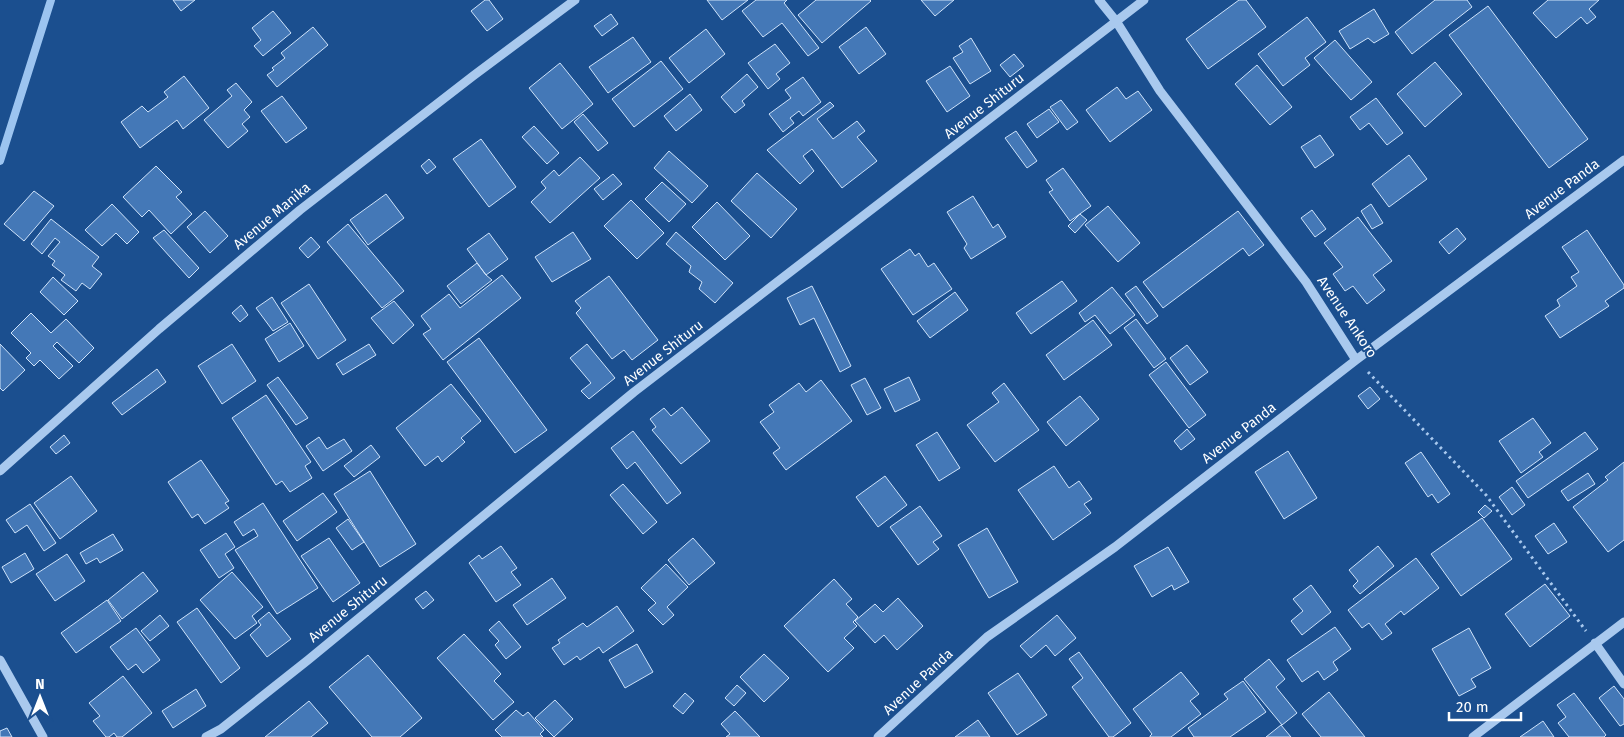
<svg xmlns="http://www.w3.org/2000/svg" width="1624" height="737" font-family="'Fira Sans',sans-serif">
<rect width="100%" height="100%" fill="#1b4f8f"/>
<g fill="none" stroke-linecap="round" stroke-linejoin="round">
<!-- stream -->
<path stroke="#9cc4f0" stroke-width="8" d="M 0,161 L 51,0"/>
</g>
<!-- building -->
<path fill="#4478b7" stroke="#cfe3fa" d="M 173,0 L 195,0 L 181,11 Z
M 485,0 L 489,0 L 503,19 L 487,31 L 471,11 Z
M 707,0 L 748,0 L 722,20 Z
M 756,0 L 787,0 L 784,3 L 819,48 L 808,56 L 782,23 L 763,37 L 742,11 Z
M 816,0 L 870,0 L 871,1 L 822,43 L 798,15 Z
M 921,0 L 954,0 L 935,16 Z
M 1239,0 L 1246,0 L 1266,27 L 1208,69 L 1186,39 Z
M 1435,0 L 1467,0 L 1472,7 L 1412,54 L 1395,32 Z
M 1548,0 L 1599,0 L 1589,9 L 1596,17 L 1587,24 L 1581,17 L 1556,38 L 1533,13 Z
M 1488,6 L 1588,139 L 1549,168 L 1449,35 Z
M 1374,9 L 1389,34 L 1374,43 L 1368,38 L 1350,49 L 1339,31 Z
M 273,11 L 291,33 L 263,56 L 254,46 L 261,40 L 252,28 Z
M 611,14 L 618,24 L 602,36 L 594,26 Z
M 1307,17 L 1326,42 L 1305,58 L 1310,65 L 1283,86 L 1258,54 Z
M 313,27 L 328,45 L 277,87 L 267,75 L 274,70 L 272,68 L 285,58 L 281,53 Z
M 866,27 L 886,54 L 859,74 L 839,47 Z
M 706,29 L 725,54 L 689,83 L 669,58 Z
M 633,37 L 651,62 L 608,93 L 589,67 Z
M 971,38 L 991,71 L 970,84 L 953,58 L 963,52 L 959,46 Z
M 1335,40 L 1372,82 L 1351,100 L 1314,58 Z
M 775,44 L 790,63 L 776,74 L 780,79 L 768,89 L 748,63 Z
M 1014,54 L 1024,66 L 1010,77 L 1000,65 Z
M 661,61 L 683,89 L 634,127 L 612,99 Z
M 1435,62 L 1462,94 L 1425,127 L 1397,94 Z
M 560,63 L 593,104 L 562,129 L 529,88 Z
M 1257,65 L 1292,107 L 1270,125 L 1235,84 Z
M 950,66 L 970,96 L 947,112 L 926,81 Z
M 747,74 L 758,87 L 742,101 L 745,105 L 735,113 L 721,97 Z
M 184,76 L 209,108 L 183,129 L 177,120 L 140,148 L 121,122 L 142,106 L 148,112 L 168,97 L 164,92 Z
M 803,77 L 821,102 L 803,116 L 799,111 L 790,118 L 794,123 L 783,132 L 769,114 L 791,98 L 785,90 Z
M 236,83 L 252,102 L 244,110 L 250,117 L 242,124 L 248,131 L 228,148 L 204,120 L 232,96 L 227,90 Z
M 1117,87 L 1126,99 L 1138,91 L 1152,110 L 1110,142 L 1086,110 Z
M 690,94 L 702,110 L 676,131 L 664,116 Z
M 282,96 L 307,128 L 286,143 L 261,111 Z
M 1376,98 L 1403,133 L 1387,145 L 1369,123 L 1360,130 L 1350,117 Z
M 1061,100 L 1078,122 L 1067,130 L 1050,107 Z
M 830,102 L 834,106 L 817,119 L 833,139 L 857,121 L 865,131 L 857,137 L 877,161 L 842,188 L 812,149 L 803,156 L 814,171 L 800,184 L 767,150 Z
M 1049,109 L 1059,122 L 1037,138 L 1027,124 Z
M 583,114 L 608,143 L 598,151 L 574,122 Z
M 534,126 L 559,153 L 547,164 L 522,137 Z
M 1016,131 L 1037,161 L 1027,168 L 1005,138 Z
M 1320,135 L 1334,155 L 1315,168 L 1301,147 Z
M 481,139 L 516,187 L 489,207 L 453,159 Z
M 669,151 L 708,186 L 692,203 L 654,168 Z
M 1409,155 L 1427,179 L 1389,207 L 1372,184 Z
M 580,157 L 600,178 L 550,223 L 531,202 L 546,188 L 541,182 L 554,170 L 559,176 Z
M 429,159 L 436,167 L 427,174 L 421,166 Z
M 156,166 L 182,192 L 176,197 L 192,214 L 171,234 L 149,210 L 142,217 L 123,197 Z
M 1063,168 L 1091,206 L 1070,221 L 1049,192 L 1053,190 L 1046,180 Z
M 757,173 L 797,209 L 771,238 L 731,201 Z
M 613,174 L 622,184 L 603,200 L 594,189 Z
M 662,182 L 686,204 L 669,222 L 645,199 Z
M 34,191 L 54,206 L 24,241 L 4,224 Z
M 386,194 L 404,218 L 368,245 L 350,220 Z
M 973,196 L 993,228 L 998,224 L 1006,237 L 971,259 L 964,248 L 967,244 L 947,212 Z
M 631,200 L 664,233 L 637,259 L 604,226 Z
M 717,202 L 750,236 L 725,260 L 692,227 Z
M 112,204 L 139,232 L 127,244 L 116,233 L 102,246 L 85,230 Z
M 1371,204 L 1383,223 L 1372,229 L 1361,211 Z
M 1108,206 L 1140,243 L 1118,262 L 1085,225 Z
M 1312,210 L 1326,229 L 1315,237 L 1301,218 Z
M 205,211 L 228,236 L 210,253 L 187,227 Z
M 1238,211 L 1264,245 L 1249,256 L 1243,248 L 1163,308 L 1143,282 Z
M 1080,214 L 1087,220 L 1075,233 L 1068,226 Z
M 1358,217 L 1392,261 L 1373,275 L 1385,290 L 1367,304 L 1353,286 L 1345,291 L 1333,274 L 1343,267 L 1324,243 Z
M 51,219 L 99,257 L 92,266 L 102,274 L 90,289 L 82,283 L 76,291 L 61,280 L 65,275 L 52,265 L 55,261 L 48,256 L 60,242 L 55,238 L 42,254 L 31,244 Z
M 348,224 L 404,291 L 382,308 L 327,242 Z
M 1457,228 L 1466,239 L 1449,254 L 1439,242 Z
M 164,230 L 199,268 L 189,278 L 153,238 Z
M 1587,230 L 1624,285 L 1624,288 L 1605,301 L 1609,306 L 1560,338 L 1545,316 L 1560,306 L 1557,300 L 1577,286 L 1571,277 L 1579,272 L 1562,247 Z
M 573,232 L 591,259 L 552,282 L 535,257 Z
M 676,232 L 733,283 L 715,303 L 699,289 L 702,282 L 689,272 L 691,266 L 666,244 Z
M 489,233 L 508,259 L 486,275 L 467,249 Z
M 311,237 L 320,247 L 308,258 L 299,248 Z
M 910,249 L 915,256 L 919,253 L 928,267 L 934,263 L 952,289 L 913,315 L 881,269 Z
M 477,263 L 486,275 L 492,280 L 461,304 L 447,286 Z
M 502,275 L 521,298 L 443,360 L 423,334 L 431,329 L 421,316 L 449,294 L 460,308 Z
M 609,276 L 658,340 L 632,360 L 624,350 L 612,359 L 576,313 L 581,308 L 575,301 Z
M 53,277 L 78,301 L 64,315 L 40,292 Z
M 1062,281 L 1077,301 L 1031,334 L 1016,313 Z
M 309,284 L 346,340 L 318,359 L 281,303 Z
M 812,286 L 851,366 L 840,372 L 814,318 L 800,325 L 787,298 Z
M 1136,286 L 1158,316 L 1147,324 L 1125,294 Z
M 1112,287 L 1135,315 L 1110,334 L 1095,315 L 1085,322 L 1079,313 Z
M 955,292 L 968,310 L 930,338 L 917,321 Z
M 272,297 L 288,322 L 273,331 L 256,308 Z
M 394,301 L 414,325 L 393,344 L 371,318 Z
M 241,305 L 248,315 L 240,322 L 232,313 Z
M 31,313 L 51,333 L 66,319 L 94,348 L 79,363 L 57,342 L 53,346 L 73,366 L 59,379 L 40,360 L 34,366 L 26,358 L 31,353 L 11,333 Z
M 1136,319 L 1166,359 L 1154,368 L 1124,328 Z
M 1093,320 L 1112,345 L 1064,380 L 1046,355 Z
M 290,323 L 304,346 L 279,362 L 265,339 Z
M 479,338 L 547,430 L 515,453 L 447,362 Z
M 0,344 L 25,370 L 3,391 L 0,388 Z
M 232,344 L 256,381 L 222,404 L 198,366 Z
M 369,344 L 376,355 L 343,375 L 336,364 Z
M 587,344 L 615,378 L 589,399 L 581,391 L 591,383 L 570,358 Z
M 1187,345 L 1208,372 L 1190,385 L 1170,358 Z
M 1166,362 L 1206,415 L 1189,428 L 1149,375 Z
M 157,369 L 166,382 L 122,415 L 112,403 Z
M 278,377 L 308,418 L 296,425 L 267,385 Z
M 909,377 L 920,400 L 895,412 L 884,389 Z
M 865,378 L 881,408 L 867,415 L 851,385 Z
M 821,380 L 852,421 L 786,470 L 773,453 L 780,448 L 760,422 L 774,412 L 769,405 L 799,383 L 806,392 Z
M 1004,383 L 1039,430 L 995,462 L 967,425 L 999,402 L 992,393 Z
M 451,384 L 481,421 L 461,438 L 465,442 L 442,462 L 438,456 L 425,466 L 396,428 Z
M 1370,387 L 1380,399 L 1368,409 L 1358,396 Z
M 266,395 L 311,462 L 305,466 L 312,478 L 290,492 L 282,481 L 276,485 L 232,418 Z
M 1080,396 L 1099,419 L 1066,446 L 1047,422 Z
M 682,407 L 710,441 L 681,464 L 652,430 L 656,427 L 650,419 L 664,408 L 671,416 Z
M 1533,418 L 1551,443 L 1539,452 L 1543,457 L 1521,473 L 1499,441 Z
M 1187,429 L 1195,439 L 1181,450 L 1174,441 Z
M 633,431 L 681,493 L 667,504 L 635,462 L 627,469 L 611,448 Z
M 937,432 L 960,468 L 939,481 L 916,445 Z
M 1585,432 L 1598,449 L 1528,498 L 1516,481 Z
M 64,435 L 70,443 L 56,454 L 50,447 Z
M 319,437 L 327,449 L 344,439 L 352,451 L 323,471 L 306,446 Z
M 371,445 L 380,457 L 354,477 L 344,466 Z
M 1288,451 L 1317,498 L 1284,519 L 1255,472 Z
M 1421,452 L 1450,494 L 1438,503 L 1432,494 L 1428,497 L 1405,463 Z
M 201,460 L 229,501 L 225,503 L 229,508 L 205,524 L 198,514 L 192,518 L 168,482 Z
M 1624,462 L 1624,540 L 1608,552 L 1573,507 L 1608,480 L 1605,477 Z
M 1054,466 L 1069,488 L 1079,481 L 1092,499 L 1084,504 L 1091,513 L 1053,540 L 1018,490 Z
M 370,471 L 416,544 L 380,567 L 334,494 Z
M 1588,473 L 1595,484 L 1568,501 L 1561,491 Z
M 71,476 L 97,511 L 60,539 L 34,503 Z
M 885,476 L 907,505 L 878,527 L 856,497 Z
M 623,484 L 657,522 L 643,534 L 610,495 Z
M 1512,487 L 1525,505 L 1512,515 L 1499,497 Z
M 323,493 L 337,512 L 297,541 L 283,521 Z
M 263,503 L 318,588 L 277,614 L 235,550 L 258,536 L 254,529 L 243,536 L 234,522 Z
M 30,504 L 56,543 L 44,551 L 27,525 L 15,533 L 6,520 Z
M 1485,505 L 1492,511 L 1484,518 L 1478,512 Z
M 920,506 L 942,536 L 933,542 L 939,549 L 918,565 L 890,527 Z
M 1482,518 L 1512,559 L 1461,596 L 1431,554 Z
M 348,519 L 364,542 L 352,550 L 336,528 Z
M 1554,523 L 1567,542 L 1548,554 L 1535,536 Z
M 987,528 L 1018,582 L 989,598 L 958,545 Z
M 226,533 L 235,547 L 225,554 L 234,568 L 219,578 L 200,550 Z
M 113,534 L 123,550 L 100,563 L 97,558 L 86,564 L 80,553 Z
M 329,538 L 360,583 L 333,602 L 301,556 Z
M 693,538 L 715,563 L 689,585 L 668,560 Z
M 501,546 L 517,568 L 511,572 L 521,585 L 496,602 L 469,563 L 479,555 L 482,559 Z
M 1378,546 L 1394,566 L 1360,594 L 1353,586 L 1358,581 L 1349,570 Z
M 1168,547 L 1189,582 L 1174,590 L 1172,585 L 1152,597 L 1134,566 Z
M 25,553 L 34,569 L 11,583 L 2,567 Z
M 67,554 L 85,581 L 55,601 L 36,574 Z
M 1416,558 L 1439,588 L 1404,615 L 1401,611 L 1385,624 L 1392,633 L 1382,640 L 1369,623 L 1362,628 L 1348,610 Z
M 666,564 L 688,587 L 667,607 L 674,615 L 663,625 L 648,610 L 656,603 L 641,588 Z
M 143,572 L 158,591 L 122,619 L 108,600 Z
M 232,572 L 263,607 L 252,616 L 257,623 L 235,639 L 200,600 Z
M 552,578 L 566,598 L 527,625 L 513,605 Z
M 834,579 L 852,599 L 846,604 L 858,617 L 853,622 L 857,626 L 844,638 L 854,648 L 828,672 L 784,626 Z
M 1545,584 L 1570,616 L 1530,647 L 1505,614 Z
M 1311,585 L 1331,612 L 1302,635 L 1291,621 L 1303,611 L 1293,599 Z
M 426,591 L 434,600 L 423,609 L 415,599 Z
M 898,598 L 923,626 L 897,650 L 884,635 L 875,643 L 855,621 L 875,604 L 883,612 Z
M 107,600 L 121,621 L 76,653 L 61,633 Z
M 617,606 L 634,631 L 603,653 L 599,647 L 580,660 L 577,656 L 564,665 L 552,648 L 560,643 L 558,640 L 583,623 L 587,627 Z
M 197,608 L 240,668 L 221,683 L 177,622 Z
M 269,612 L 291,639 L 267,657 L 250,635 L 261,625 L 258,621 Z
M 160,615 L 169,626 L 150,641 L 141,631 Z
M 1057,615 L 1076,638 L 1055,656 L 1046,645 L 1031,658 L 1020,646 Z
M 499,621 L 521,647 L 506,659 L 495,645 L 499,641 L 489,630 Z
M 1335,627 L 1351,649 L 1333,662 L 1338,670 L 1324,680 L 1318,671 L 1302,682 L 1287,660 Z
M 136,628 L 160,660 L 143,673 L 136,664 L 128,670 L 110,647 Z
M 1469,628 L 1491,668 L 1471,679 L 1476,687 L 1459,696 L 1432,649 Z
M 464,634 L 501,674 L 494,681 L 514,702 L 493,720 L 437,658 Z
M 637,644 L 653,672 L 625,688 L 609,660 Z
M 1079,652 L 1131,723 L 1113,737 L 1109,737 L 1072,687 L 1083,678 L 1069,659 Z
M 764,654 L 789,678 L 764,702 L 740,677 Z
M 368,655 L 422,718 L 400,737 L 372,737 L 329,687 Z
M 1269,659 L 1285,679 L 1276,687 L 1297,713 L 1282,725 L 1244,679 Z
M 1181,672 L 1199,694 L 1190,701 L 1201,714 L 1171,737 L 1150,737 L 1150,736 L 1152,734 L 1133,709 Z
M 1018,673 L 1047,715 L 1017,735 L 988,693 Z
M 123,676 L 152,713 L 122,737 L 117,737 L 114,733 L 109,737 L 106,737 L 93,721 L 100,716 L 89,703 Z
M 1243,681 L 1266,712 L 1230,737 L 1194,737 L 1188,728 L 1228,699 L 1224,694 Z
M 737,685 L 746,693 L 734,706 L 725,698 Z
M 1614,686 L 1624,699 L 1624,724 L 1620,726 L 1599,698 Z
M 196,689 L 206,706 L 173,728 L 162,711 Z
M 1329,692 L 1365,737 L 1321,737 L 1302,714 Z
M 685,693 L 694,701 L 683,714 L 673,706 Z
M 1574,693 L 1606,735 L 1604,737 L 1569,737 L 1558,723 L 1566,717 L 1557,705 Z
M 555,700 L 573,719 L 554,737 L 535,718 Z
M 309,701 L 328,723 L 311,737 L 265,737 Z
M 516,710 L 523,716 L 528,712 L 544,730 L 540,734 L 543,737 L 502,737 L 495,730 Z
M 735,711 L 760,737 L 726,737 L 730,734 L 721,724 Z
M 978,720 L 990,737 L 955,737 Z
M 1543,721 L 1554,737 L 1520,737 Z
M 1281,725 L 1291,737 L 1266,737 Z
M 7,728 L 12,737 L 0,737 L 0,731 Z"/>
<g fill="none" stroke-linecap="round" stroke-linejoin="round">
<!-- path -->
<path stroke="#a9c9ee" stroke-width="3" stroke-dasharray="2.5 4" stroke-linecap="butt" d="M 1368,372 L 1486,495 L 1586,631"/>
<!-- minor -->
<path stroke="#a9c9ee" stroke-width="9" d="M 1099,0 L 1116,21 L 1160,91 L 1306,282 L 1356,360
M 0,471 L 159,329 L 300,210 L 473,76 L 575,0
M 1595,643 L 1624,684
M 0,660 L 43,737
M 206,737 L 221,729 L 308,660 L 634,392 L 1144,0
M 878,737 L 987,637 L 1115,547 L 1356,360 L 1624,160
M 1473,737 L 1624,622"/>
</g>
<g text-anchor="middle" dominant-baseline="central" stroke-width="4" stroke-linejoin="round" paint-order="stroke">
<!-- street labels -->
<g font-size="14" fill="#fff" stroke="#1b4f8f">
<text transform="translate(984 106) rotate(-38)">Avenue Shituru</text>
<text transform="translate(1562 189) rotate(-37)">Avenue Panda</text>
<text transform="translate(272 216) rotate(-40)">Avenue Manika</text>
<text transform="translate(1347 317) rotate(56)">Avenue Ankoro</text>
<text transform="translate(663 353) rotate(-38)">Avenue Shituru</text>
<text transform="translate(1239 433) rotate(-38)">Avenue Panda</text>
<text transform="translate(348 609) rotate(-39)">Avenue Shituru</text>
<text transform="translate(918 682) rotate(-43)">Avenue Panda</text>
</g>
</g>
<!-- north arrow -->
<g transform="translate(40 697)" stroke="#1b4f8f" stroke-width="4" paint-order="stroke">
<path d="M0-4L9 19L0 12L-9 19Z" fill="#ffffff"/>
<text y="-8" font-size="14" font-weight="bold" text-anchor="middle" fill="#ffffff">N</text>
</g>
<!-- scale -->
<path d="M1449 712v8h72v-8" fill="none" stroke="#ffffff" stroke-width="2.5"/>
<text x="1456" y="712" font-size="15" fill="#ffffff" stroke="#1b4f8f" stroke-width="4" paint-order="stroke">20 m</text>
</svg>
